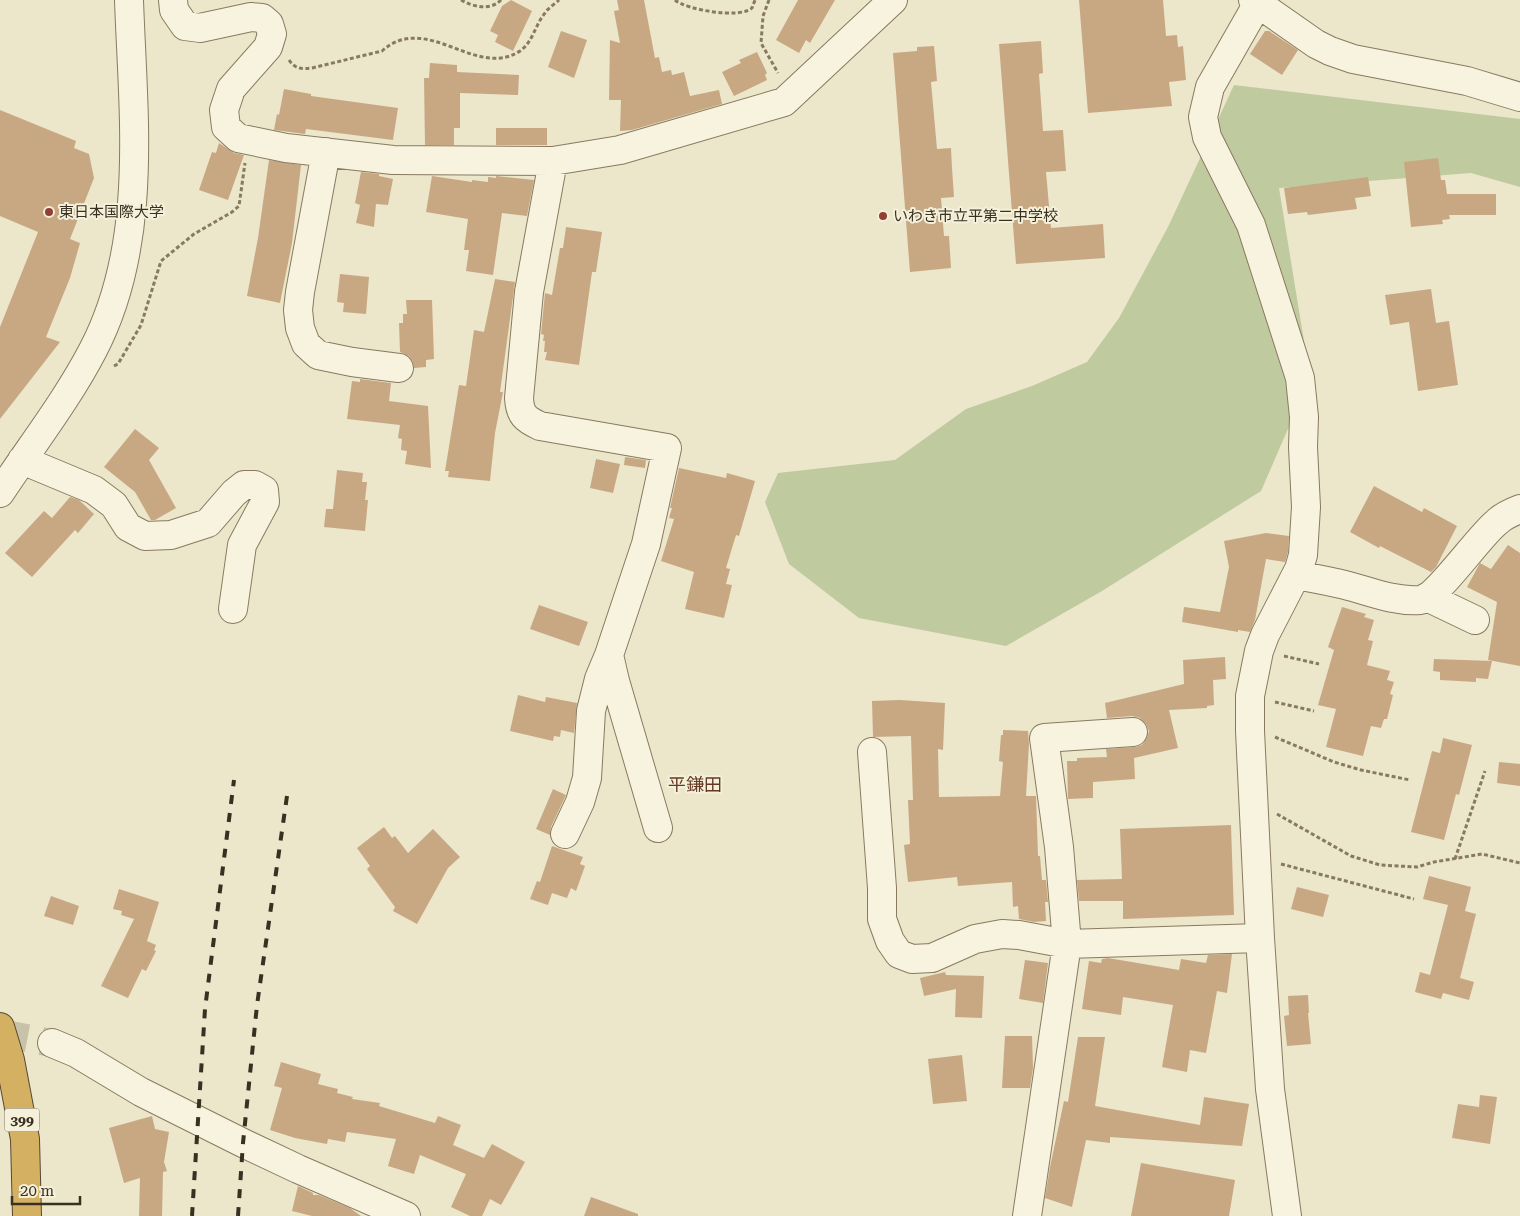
<svg xmlns="http://www.w3.org/2000/svg" width="1520" height="1216" font-family="'Roboto Serif','Noto Sans JP',serif">
<rect width="100%" height="100%" fill="#ece6cb"/>
<!-- green -->
<path fill="#c0ca9f" d="M 1234,85 L 1520,119 L 1520,187 L 1471,173 L 1279,188 L 1310,378 L 1261,491 L 1102,591 L 1006,646 L 859,618 L 789,564 L 765,502 L 778,473 L 895,460 L 966,409 L 1032,386 L 1087,362 L 1119,318 L 1168,227 Z"/>
<!-- building -->
<path fill="#c8a883" d="M 511,0 L 532,11 L 513,51 L 495,42 L 498,35 L 490,31 L 502,6 Z
M 617,0 L 644,0 L 655,58 L 659,57 L 662,72 L 671,70 L 672,75 L 684,72 L 690,96 L 719,90 L 722,104 L 632,130 L 620,131 L 621,100 L 609,100 L 610,40 L 620,43 L 614,11 L 619,10 Z
M 798,0 L 835,0 L 810,43 L 806,40 L 799,53 L 776,40 Z
M 1079,0 L 1163,0 L 1166,36 L 1177,35 L 1178,47 L 1183,46 L 1186,80 L 1169,82 L 1172,106 L 1088,113 Z
M 561,31 L 587,40 L 574,78 L 548,67 Z
M 1265,31 L 1269,31 L 1298,50 L 1282,75 L 1250,54 Z
M 1041,41 L 1043,73 L 1039,74 L 1043,131 L 1063,130 L 1066,171 L 1046,172 L 1051,228 L 1103,224 L 1105,258 L 1016,264 L 999,44 Z
M 934,46 L 937,81 L 931,82 L 937,149 L 951,148 L 952,168 L 954,197 L 941,198 L 944,236 L 949,236 L 951,268 L 910,272 L 893,53 L 917,51 L 917,47 Z
M 757,52 L 767,73 L 765,75 L 767,80 L 734,96 L 722,72 L 741,63 L 739,60 Z
M 430,63 L 457,65 L 457,72 L 519,75 L 518,95 L 460,93 L 460,128 L 454,128 L 454,145 L 425,145 L 424,78 L 429,78 Z
M 284,89 L 311,94 L 311,96 L 398,108 L 393,140 L 306,129 L 305,134 L 274,130 L 277,114 L 279,115 Z
M 0,110 L 76,141 L 74,148 L 89,154 L 94,178 L 70,239 L 80,243 L 70,278 L 46,337 L 60,342 L 0,419 L 0,327 L 38,232 L 0,216 Z
M 496,128 L 547,128 L 547,145 L 496,145 Z
M 219,143 L 234,153 L 244,155 L 228,200 L 199,190 L 212,152 L 216,153 Z
M 1438,158 L 1441,180 L 1445,180 L 1447,194 L 1496,194 L 1496,215 L 1449,215 L 1450,219 L 1442,220 L 1443,224 L 1411,227 L 1404,162 Z
M 269,160 L 301,165 L 292,243 L 280,303 L 247,296 L 258,238 Z
M 361,172 L 379,174 L 379,176 L 393,179 L 388,205 L 376,204 L 374,227 L 356,223 L 360,205 L 355,203 Z
M 432,176 L 472,182 L 472,180 L 488,182 L 488,177 L 496,178 L 496,176 L 534,180 L 527,216 L 502,213 L 493,275 L 466,271 L 469,250 L 464,250 L 468,219 L 426,212 Z
M 1368,177 L 1371,196 L 1355,198 L 1357,209 L 1308,215 L 1307,212 L 1288,214 L 1284,188 Z
M 566,227 L 602,232 L 596,272 L 592,272 L 579,365 L 545,360 L 547,352 L 544,352 L 545,341 L 543,341 L 544,335 L 541,334 L 545,293 L 552,295 L 560,248 L 563,248 Z
M 340,274 L 369,277 L 366,314 L 343,312 L 344,303 L 337,302 Z
M 495,279 L 515,282 L 500,392 L 503,392 L 495,433 L 490,481 L 448,477 L 449,471 L 445,471 L 459,385 L 466,386 L 474,330 L 484,332 Z
M 1431,289 L 1436,323 L 1449,321 L 1458,385 L 1418,391 L 1409,322 L 1390,325 L 1385,295 Z
M 406,300 L 432,300 L 434,359 L 426,360 L 426,367 L 414,368 L 413,362 L 409,356 L 400,352 L 399,323 L 403,323 L 403,314 L 407,314 Z
M 360,379 L 391,383 L 389,401 L 428,406 L 431,468 L 405,464 L 407,451 L 401,450 L 402,439 L 398,438 L 400,425 L 347,419 L 352,381 L 360,382 Z
M 135,429 L 159,448 L 149,460 L 176,508 L 155,520 L 151,520 L 135,492 L 104,467 Z
M 625,457 L 646,460 L 645,468 L 624,465 Z
M 596,459 L 620,464 L 613,493 L 590,488 Z
M 679,468 L 726,478 L 727,473 L 755,481 L 739,536 L 736,535 L 726,568 L 730,569 L 726,584 L 732,585 L 724,618 L 685,609 L 694,572 L 661,561 L 674,519 L 669,518 L 672,508 L 670,508 Z
M 337,470 L 363,473 L 362,482 L 367,482 L 365,500 L 368,500 L 365,531 L 324,527 L 326,509 L 333,509 Z
M 1374,486 L 1422,512 L 1424,508 L 1457,526 L 1436,567 L 1431,572 L 1380,546 L 1379,548 L 1350,532 Z
M 70,497 L 79,500 L 94,514 L 78,533 L 75,530 L 32,577 L 5,553 L 44,511 L 52,518 Z
M 1266,533 L 1289,536 L 1288,552 L 1285,562 L 1266,559 L 1255,620 L 1250,632 L 1238,630 L 1238,632 L 1182,622 L 1184,607 L 1220,612 L 1229,567 L 1224,541 Z
M 1508,545 L 1520,553 L 1520,666 L 1488,660 L 1497,602 L 1467,587 L 1480,563 L 1491,569 Z
M 539,605 L 588,622 L 579,646 L 530,629 Z
M 1342,607 L 1366,614 L 1364,617 L 1374,620 L 1368,640 L 1373,641 L 1367,665 L 1390,671 L 1387,680 L 1394,682 L 1390,694 L 1393,695 L 1387,719 L 1384,719 L 1381,728 L 1371,726 L 1363,756 L 1326,747 L 1336,709 L 1318,705 L 1334,650 L 1328,647 Z
M 1225,657 L 1226,679 L 1213,680 L 1214,705 L 1207,706 L 1207,708 L 1169,710 L 1178,748 L 1134,758 L 1135,779 L 1093,782 L 1093,798 L 1068,799 L 1067,761 L 1077,761 L 1077,758 L 1107,757 L 1106,749 L 1135,747 L 1142,745 L 1147,738 L 1149,731 L 1146,724 L 1140,718 L 1132,716 L 1107,718 L 1105,703 L 1184,684 L 1183,660 Z
M 1434,659 L 1492,661 L 1488,679 L 1476,678 L 1476,682 L 1440,680 L 1440,672 L 1433,671 Z
M 518,695 L 545,702 L 546,697 L 577,703 L 574,733 L 561,730 L 560,737 L 554,736 L 553,741 L 510,731 Z
M 900,700 L 945,703 L 943,750 L 938,749 L 939,797 L 1000,796 L 1003,762 L 999,761 L 1001,735 L 1003,735 L 1003,730 L 1028,731 L 1029,744 L 1026,796 L 1036,796 L 1038,856 L 1040,856 L 1042,880 L 1046,880 L 1048,902 L 1045,902 L 1046,921 L 1034,922 L 1019,919 L 1018,906 L 1013,907 L 1012,882 L 958,886 L 957,877 L 908,882 L 904,845 L 910,844 L 908,800 L 913,800 L 911,736 L 873,737 L 872,701 Z
M 1443,738 L 1472,745 L 1459,795 L 1456,794 L 1444,840 L 1411,832 L 1432,751 L 1440,753 Z
M 1499,762 L 1520,764 L 1520,786 L 1497,783 Z
M 553,789 L 566,795 L 551,827 L 550,835 L 536,829 Z
M 1231,825 L 1234,915 L 1123,919 L 1123,901 L 1079,901 L 1077,880 L 1122,879 L 1120,829 Z
M 384,827 L 392,838 L 395,836 L 408,853 L 433,829 L 460,857 L 448,868 L 417,924 L 393,911 L 395,907 L 367,869 L 370,866 L 357,848 Z
M 552,846 L 583,857 L 580,864 L 585,866 L 576,891 L 571,888 L 567,898 L 552,893 L 548,905 L 530,899 L 537,881 L 540,882 Z
M 1429,876 L 1471,887 L 1465,911 L 1476,914 L 1460,978 L 1474,982 L 1469,1000 L 1443,993 L 1441,999 L 1415,992 L 1420,972 L 1430,975 L 1448,905 L 1423,899 Z
M 1297,887 L 1329,895 L 1323,917 L 1291,909 Z
M 119,889 L 159,902 L 147,941 L 156,945 L 154,950 L 156,951 L 146,971 L 142,969 L 128,998 L 101,986 L 134,919 L 121,915 L 122,911 L 113,909 Z
M 51,896 L 79,906 L 73,925 L 44,916 Z
M 1232,954 L 1227,993 L 1217,991 L 1206,1053 L 1190,1050 L 1187,1072 L 1162,1067 L 1173,1005 L 1123,997 L 1121,1015 L 1082,1009 L 1089,961 L 1101,963 L 1102,959 L 1108,958 L 1179,970 L 1181,959 L 1206,963 L 1208,955 Z
M 1025,960 L 1048,963 L 1043,1003 L 1019,999 Z
M 945,972 L 946,975 L 984,976 L 982,1018 L 955,1017 L 956,989 L 924,996 L 920,978 Z
M 1308,995 L 1309,1013 L 1308,1013 L 1311,1044 L 1287,1046 L 1284,1016 L 1289,1015 L 1288,996 Z
M 1005,1036 L 1032,1036 L 1033,1068 L 1030,1088 L 1002,1088 Z
M 1078,1037 L 1105,1037 L 1095,1106 L 1200,1125 L 1204,1097 L 1249,1104 L 1242,1146 L 1110,1137 L 1110,1143 L 1086,1140 L 1072,1207 L 1045,1198 L 1050,1167 L 1064,1101 L 1068,1102 Z
M 962,1055 L 967,1101 L 933,1104 L 928,1059 Z
M 281,1062 L 321,1074 L 318,1084 L 338,1089 L 337,1093 L 353,1097 L 352,1099 L 380,1103 L 379,1106 L 435,1123 L 438,1116 L 461,1125 L 453,1145 L 484,1158 L 492,1144 L 525,1162 L 501,1205 L 490,1199 L 482,1216 L 470,1216 L 451,1207 L 466,1174 L 420,1155 L 414,1174 L 388,1166 L 396,1139 L 347,1132 L 345,1142 L 328,1139 L 327,1144 L 295,1138 L 270,1130 L 282,1088 L 274,1086 Z
M 1480,1095 L 1497,1097 L 1490,1144 L 1452,1138 L 1458,1104 L 1479,1107 Z
M 152,1116 L 155,1129 L 169,1132 L 164,1162 L 167,1171 L 163,1172 L 162,1216 L 139,1216 L 140,1178 L 124,1183 L 109,1128 Z
M 1141,1163 L 1235,1180 L 1229,1216 L 1131,1216 Z
M 298,1186 L 313,1193 L 313,1195 L 319,1195 L 350,1208 L 361,1216 L 312,1216 L 292,1211 Z
M 591,1197 L 638,1214 L 638,1216 L 584,1216 Z"/>
<g fill="none" stroke-linecap="round" stroke-linejoin="round">
<!-- minor-tunnel -->
<path stroke="#c8c2a9" stroke-width="28" stroke-dasharray="28 14" stroke-linecap="butt" d="M 0,1033 L 52,1043"/>
<defs>
<path id="minor" d="M 173,0 L 174,10 L 185,26 L 200,28 L 251,17 L 262,18 L 269,24 L 272,34 L 268,47 L 231,89 L 224,110 L 226,127 L 238,138 L 286,148 L 393,160 L 553,161 L 620,150 L 784,102 L 893,0
M 1253,0 L 1316,44 L 1330,51 L 1353,59 L 1467,81 L 1520,97
M 1258,3 L 1210,87 L 1203,117 L 1207,137 L 1251,225 L 1300,378 L 1304,417 L 1303,447 L 1306,507 L 1303,555 L 1299,569 L 1265,635 L 1259,651 L 1250,696 L 1250,731 L 1260,938 L 1270,1089 L 1287,1216
M 326,152 L 300,292 L 298,310 L 300,328 L 306,344 L 318,355 L 352,362 L 399,368
M 553,161 L 529,292 L 519,398 C 520,415 525,419 540,426 L 667,448 L 646,544 L 609,655 L 599,679 L 591,711 L 587,778 L 580,802 L 565,834
M 22,460 L 94,490 L 114,505 L 128,527 L 145,536 L 171,535 L 208,523 L 234,493 L 244,485 L 255,485 L 264,490 L 265,502 L 242,545 L 233,609
M 0,493 C 31,446 67,400 93,350 C 149,243 133,116 129,0
M 1296,575 C 1312,578 1329,581 1345,585 C 1369,591 1394,602 1420,600 C 1437,598 1479,536 1497,522 C 1503,516 1512,512 1520,509
M 1427,597 L 1475,620
M 609,655 L 615,681 L 658,828
M 872,752 L 882,888 L 882,919 L 890,941 L 899,954 L 912,959 L 932,958 L 975,939 L 1002,934 L 1019,935 L 1067,944 L 1260,938
M 52,1043 L 76,1053 L 141,1092 L 243,1143 L 298,1169 L 406,1216
M 1027,1216 L 1067,944 L 1059,847 L 1044,738 L 1133,732"/>
<path id="highway" d="M 0,1027 L 10,1060 L 25,1139 L 27,1216"/>
</defs>
<!-- minor casing -->
<use href="#minor" stroke="#887a60" stroke-width="30"/>
<!-- highway casing -->
<use href="#highway" stroke="#574833" stroke-width="30"/>
<!-- path -->
<path stroke="#887a60" stroke-width="3" stroke-dasharray="4 2.5" stroke-linecap="butt" d="M 461,0 C 474,7 490,11 501,0
M 675,0 C 687,10 740,19 752,8 L 755,0
M 769,0 L 763,16 L 761,43 L 778,73
M 289,60 C 295,69 301,69 312,68 L 382,51 C 427,11 476,80 520,51 C 533,42 535,25 545,13 C 548,8 555,4 559,0
M 114,366 L 118,364 L 141,325 L 161,261 L 194,234 L 232,212 L 239,206 L 245,163
M 1284,656 L 1319,664
M 1275,702 L 1314,711
M 1275,737 L 1334,762 L 1361,770 L 1410,780
M 1277,814 L 1351,856 L 1380,865 L 1417,867 L 1434,862 L 1482,854 L 1520,863
M 1455,859 L 1485,771
M 1281,864 L 1414,899"/>
<!-- minor -->
<use href="#minor" stroke="#f7f3de" stroke-width="28"/>
<!-- highway -->
<use href="#highway" stroke="#d4b063" stroke-width="28"/>
<!-- rail -->
<path stroke="#3a3022" stroke-width="4" stroke-dasharray="9 9" stroke-linecap="butt" d="M 192,1216 L 205,1009 L 234,780
M 238,1216 L 243,1143 L 257,1005 L 288,789"/>
</g>
<!-- markers -->
<g fill="#933e34" stroke="#f4f0da" stroke-width="2">
<circle cx="49" cy="212" r="5"/>
<circle cx="883" cy="216" r="5"/>
</g>
<g text-anchor="middle" dominant-baseline="central" stroke-width="4" stroke-linejoin="round" paint-order="stroke">
<!-- shield labels -->
<rect fill="#f4f0da" stroke="#726a59" stroke-width="1" x="4.5" y="1108.5" width="35" height="23" rx="4"/>
<g font-size="14" font-weight="bold" fill="#3a3022">
<text x="22" y="1120">399</text>
</g>
<!-- poi labels -->
<g font-size="15" fill="#3a3022" stroke="#f4f0da" text-anchor="start">
<text x="59" y="212">東日本国際大学</text>
<text x="893" y="216">いわき市立平第二中学校</text>
</g>
<!-- quarter labels -->
<g font-size="18" fill="#643924" stroke="#f4f0da">
<text x="695" y="784">平鎌田</text>
</g>
</g>
<!-- scale -->
<path d="M12 1196v8h68v-8" fill="none" stroke="#3a3022" stroke-width="2.5"/>
<text x="20" y="1196" font-size="15" fill="#3a3022" stroke="#f4f0da" stroke-width="4" paint-order="stroke">20 m</text>
</svg>
